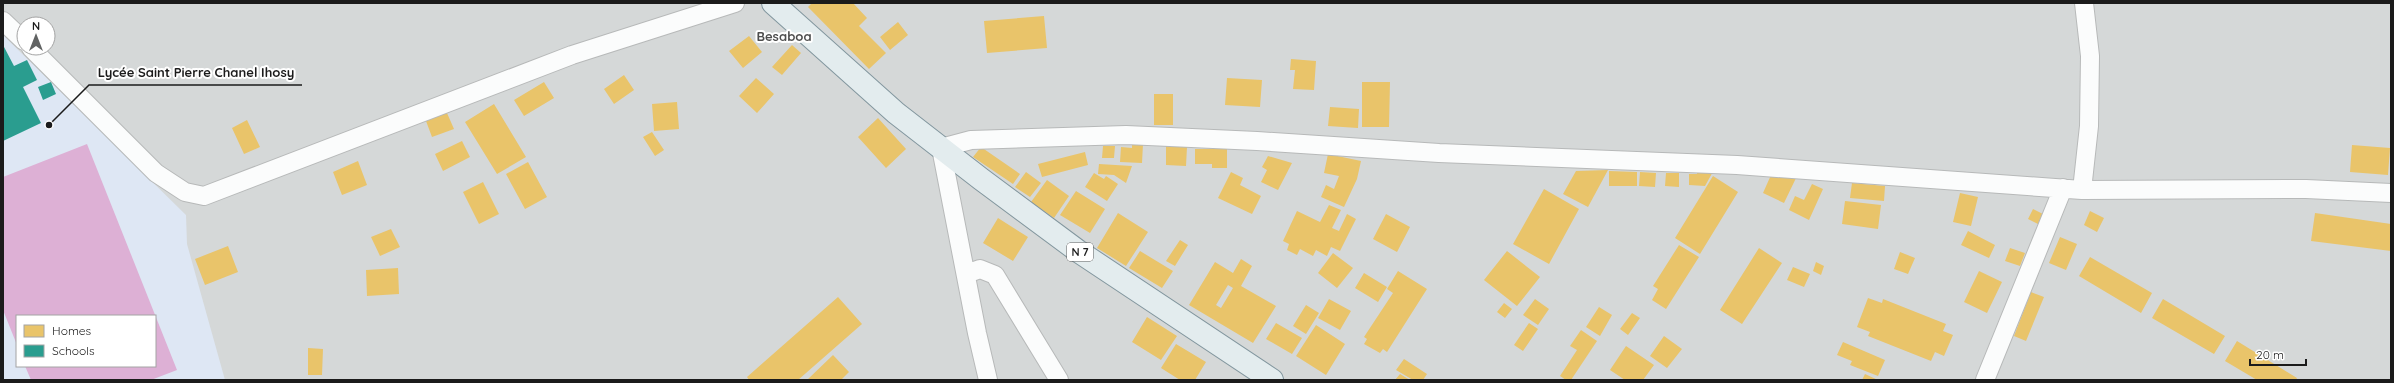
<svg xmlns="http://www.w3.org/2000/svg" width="2394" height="383" font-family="Quicksand,sans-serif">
<rect width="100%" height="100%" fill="#e4e8e9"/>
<!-- residential -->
<path fill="#d5d8d8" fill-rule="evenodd" d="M 3,3 L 2391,3 L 2391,380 L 3,380 ZM 24,24 L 48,24 L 48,48 L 24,48 ZM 17,316 L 155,316 L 155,366 L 17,366 Z"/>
<!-- education -->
<path fill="#dee7f4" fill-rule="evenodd" d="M 3,35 L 186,215 L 187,244 L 225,380 L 3,380 ZM 17,316 L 155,316 L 155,366 L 17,366 Z"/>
<!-- pitch -->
<path fill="#ddb0d5" d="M 87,144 L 177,370 L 151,380 L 31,380 L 25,366 L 155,366 L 155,316 L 17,316 L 17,345 L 3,310 L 3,177 Z"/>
<!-- homes -->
<path fill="#e9c46a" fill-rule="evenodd" d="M 812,3 L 853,3 L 867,18 L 859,26 L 886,53 L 869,69 L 808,7 Z
M 1044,16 L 1047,48 L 987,53 L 984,21 Z
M 898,22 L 908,35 L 890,50 L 880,37 Z
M 749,36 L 762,52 L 743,68 L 729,51 Z
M 792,45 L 801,53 L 782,75 L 772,67 Z
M 1291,59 L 1316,61 L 1314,90 L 1293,89 L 1295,70 L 1290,70 Z
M 624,75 L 634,90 L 614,104 L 604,89 Z
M 756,78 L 774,94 L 757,113 L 739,96 Z
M 1227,78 L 1262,80 L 1260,107 L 1225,105 Z
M 544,82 L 554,98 L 524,116 L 514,100 Z
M 1362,82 L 1390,82 L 1389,127 L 1362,127 Z
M 1154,94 L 1173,94 L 1173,125 L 1154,125 Z
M 677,102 L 679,129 L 654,131 L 652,104 Z
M 494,104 L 526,157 L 497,174 L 465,122 Z
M 1330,107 L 1359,109 L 1358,128 L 1328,126 Z
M 447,113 L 454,129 L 432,137 L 426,121 Z
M 878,118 L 906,149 L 886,168 L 858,137 Z
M 247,120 L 260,147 L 244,154 L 232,128 Z
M 652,132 L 664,150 L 655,156 L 643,137 Z
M 462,141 L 470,157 L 443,171 L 435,154 Z
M 1132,144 L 1143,144 L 1142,163 L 1120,162 L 1121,147 L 1132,148 Z
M 2352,145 L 2390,148 L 2388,175 L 2350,172 Z
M 1103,146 L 1115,146 L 1114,158 L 1102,158 Z
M 1166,146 L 1187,147 L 1186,166 L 1166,165 Z
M 981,147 L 1020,174 L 1013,184 L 973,157 Z
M 1195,149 L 1227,149 L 1227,168 L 1212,168 L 1212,164 L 1195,164 Z
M 1085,152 L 1088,165 L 1042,177 L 1038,164 Z
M 1328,154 L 1361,161 L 1357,179 L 1344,207 L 1321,197 L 1326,185 L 1334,189 L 1339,176 L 1324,173 Z
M 1268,156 L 1292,163 L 1278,190 L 1261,182 L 1267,170 L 1262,167 Z
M 358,161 L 367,185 L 342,195 L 333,172 Z
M 528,162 L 547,197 L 525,209 L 506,174 Z
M 1099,164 L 1132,166 L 1126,183 L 1114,175 L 1098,174 Z
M 1697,167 L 1715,168 L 1705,186 L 1689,185 L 1689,174 L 1697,174 Z
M 1608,170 L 1588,207 L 1563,194 L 1576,171 Z
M 1609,171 L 1637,172 L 1637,186 L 1609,186 Z
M 1026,172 L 1041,183 L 1030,197 L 1015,187 Z
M 1231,172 L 1243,178 L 1240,185 L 1261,196 L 1252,214 L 1218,198 Z
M 1640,172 L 1656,173 L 1655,187 L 1639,186 Z
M 1094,173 L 1104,179 L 1106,176 L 1118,184 L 1107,201 L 1085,187 Z
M 1666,173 L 1679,173 L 1679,187 L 1665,186 Z
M 1771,175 L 1797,176 L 1784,203 L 1763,193 Z
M 1713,176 L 1738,192 L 1700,254 L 1675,238 Z
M 1047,180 L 1069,196 L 1054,218 L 1031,202 Z
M 483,182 L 499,214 L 479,224 L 463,192 Z
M 1852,183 L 1885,186 L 1884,201 L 1850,198 Z
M 1812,184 L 1823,189 L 1809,220 L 1789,210 L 1795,196 L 1804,200 Z
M 1544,189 L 1579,209 L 1549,264 L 1513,244 Z
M 1076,191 L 1105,209 L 1090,233 L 1060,215 Z
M 1960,193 L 1978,197 L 1971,226 L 1953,222 Z
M 1845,201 L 1881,205 L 1878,229 L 1842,224 Z
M 1329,205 L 1341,210 L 1332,228 L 1339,231 L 1347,214 L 1356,219 L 1340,251 L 1331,247 L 1327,256 L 1316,250 L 1313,256 L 1300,249 L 1297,255 L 1287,250 L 1289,244 L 1283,241 L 1297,211 L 1320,222 Z
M 2033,209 L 2043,214 L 2038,224 L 2028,219 Z
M 2090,211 L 2104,218 L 2097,232 L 2084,225 Z
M 1118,213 L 1148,232 L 1126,266 L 1097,248 Z
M 2315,213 L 2391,224 L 2391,251 L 2311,241 Z
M 1386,214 L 1410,227 L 1397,252 L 1373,239 Z
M 998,218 L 1028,237 L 1013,261 L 983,243 Z
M 391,229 L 400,247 L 380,256 L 371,237 Z
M 1968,231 L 1995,245 L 1989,258 L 1961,245 Z
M 2060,237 L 2077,244 L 2066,270 L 2049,263 Z
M 1180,240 L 1188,245 L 1175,266 L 1166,261 Z
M 1679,245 L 1699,257 L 1666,309 L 1652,300 L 1658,289 L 1653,286 Z
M 228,246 L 238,272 L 205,285 L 195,259 Z
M 1759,248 L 1782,263 L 1742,324 L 1720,310 Z
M 2010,248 L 2025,253 L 2020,266 L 2005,261 Z
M 1140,251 L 1173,271 L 1162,288 L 1129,268 Z
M 1507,251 L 1540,277 L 1517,306 L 1484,280 Z
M 1900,252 L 1915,258 L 1908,274 L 1894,269 Z
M 1333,253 L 1353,268 L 1337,288 L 1318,273 Z
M 2090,257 L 2152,293 L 2141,313 L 2079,276 Z
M 1241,259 L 1252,266 L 1241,286 L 1276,306 L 1253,343 L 1189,305 L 1215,262 L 1233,273 ZM 1228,285 L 1233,288 L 1221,308 L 1216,305 Z
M 1816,262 L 1824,266 L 1821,275 L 1813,271 Z
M 1793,267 L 1810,274 L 1804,287 L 1787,280 Z
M 398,268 L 399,294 L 367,296 L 366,270 Z
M 1398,271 L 1427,289 L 1387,352 L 1383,349 L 1380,353 L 1364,344 L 1367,339 L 1364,337 L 1393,293 L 1387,289 Z
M 1979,271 L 2002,282 L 1987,313 L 1964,302 Z
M 1364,273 L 1387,287 L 1378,302 L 1355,288 Z
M 2031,292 L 2044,297 L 2026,341 L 2014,336 Z
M 838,297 L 862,324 L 798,380 L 749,380 L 747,377 Z
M 1868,298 L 1882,303 L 1883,299 L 1946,324 L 1943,331 L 1953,335 L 1944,356 L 1935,352 L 1931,361 L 1868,336 L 1870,332 L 1857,327 Z
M 1329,299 L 1351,311 L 1340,330 L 1318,318 Z
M 1535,299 L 1549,309 L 1538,325 L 1523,315 Z
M 2163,299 L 2225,336 L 2214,354 L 2152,318 Z
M 1504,303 L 1512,309 L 1505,318 L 1497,312 Z
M 1306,305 L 1319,313 L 1306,334 L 1293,326 Z
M 1599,307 L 1612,315 L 1600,336 L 1586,327 Z
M 1632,313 L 1640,318 L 1628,335 L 1620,329 Z
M 1147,317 L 1177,336 L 1161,360 L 1132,342 Z
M 1276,323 L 1302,338 L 1292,354 L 1266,339 Z
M 1529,323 L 1538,329 L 1523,351 L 1514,345 Z
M 1316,325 L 1345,344 L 1326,375 L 1296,356 Z
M 1581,330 L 1597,341 L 1571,380 L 1566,380 L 1560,376 L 1577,350 L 1570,346 Z
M 1664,336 L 1682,349 L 1667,368 L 1650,356 Z
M 2237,341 L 2297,378 L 2296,380 L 2257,380 L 2225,361 Z
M 1843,342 L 1885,360 L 1878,376 L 1850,365 L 1852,361 L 1837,355 Z
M 1176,344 L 1206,362 L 1195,380 L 1180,380 L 1161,368 Z
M 1626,346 L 1654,365 L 1643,380 L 1625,380 L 1610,370 Z
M 308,348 L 323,349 L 322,375 L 308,375 Z
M 833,355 L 849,372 L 841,380 L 807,380 Z
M 1404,359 L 1427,374 L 1423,380 L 1413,380 L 1396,370 Z
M 1400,374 L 1410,380 L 1395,380 Z
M 1865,374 L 1878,380 L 1862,380 Z"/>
<!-- schools -->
<path fill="#2a9d8f" d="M 3,45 L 14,66 L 27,60 L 37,80 L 23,87 L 41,123 L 3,141 Z
M 51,82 L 56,94 L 43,100 L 38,87 Z"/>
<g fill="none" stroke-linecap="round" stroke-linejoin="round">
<defs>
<path id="minor" d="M 3,21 L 24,41
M 31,48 L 156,173 L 185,192 L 204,196 L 572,55 L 735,3
M 2082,190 L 2089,126 L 2090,56 L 2084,3
M 966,274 L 980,269 L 995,275 L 1059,380
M 988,380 L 977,333 L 941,148 L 971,140 L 1126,135 L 1257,141 L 1439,153 L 1737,165 L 2082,190 L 2306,189 L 2391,193
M 1985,380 L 2063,188"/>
<path id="primary" d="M 773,3 L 896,113 L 981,179 L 1078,251 L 1272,380"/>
</defs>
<!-- minor casing -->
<use href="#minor" stroke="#b7b9b9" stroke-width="20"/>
<!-- primary casing -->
<use href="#primary" stroke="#82969e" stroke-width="24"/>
<!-- minor -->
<use href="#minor" stroke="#fbfcfc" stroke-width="18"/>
<!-- primary -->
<use href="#primary" stroke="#e3ecee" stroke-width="22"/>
</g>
<g text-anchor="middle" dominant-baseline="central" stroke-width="4" stroke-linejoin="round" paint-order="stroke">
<!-- shield labels -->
<rect fill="#fff" stroke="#5f5f5f" stroke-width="1" x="1067" y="243" width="26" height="18" rx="3"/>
<g font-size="11" font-weight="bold" fill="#1b1b1b">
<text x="1080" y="252">N 7</text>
</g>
<!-- neighbourhood labels -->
<g font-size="13" font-weight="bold" fill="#4e4e4e" stroke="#fff">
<text x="784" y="36">Besaboa</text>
</g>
</g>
<!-- callouts -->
<path fill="none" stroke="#1b1b1b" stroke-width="1.5" d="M49 125L89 85H302"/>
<circle fill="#1b1b1b" stroke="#fff" stroke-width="1.5" cx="49" cy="125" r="4"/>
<g font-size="13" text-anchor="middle" font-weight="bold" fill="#1b1b1b" stroke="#fff" stroke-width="4" stroke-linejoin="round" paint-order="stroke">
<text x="196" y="77">Lycée Saint Pierre Chanel Ihosy</text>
</g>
<!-- border -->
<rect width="2394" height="383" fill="none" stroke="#1b1b1b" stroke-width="8"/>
<!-- legend -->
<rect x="16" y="315" width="140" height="52" fill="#ffffff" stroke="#a4a4a4"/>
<rect x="24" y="325" width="20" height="12" fill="#e9c46a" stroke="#a4a4a4"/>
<text x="52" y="335" font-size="12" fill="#1b1b1b">Homes</text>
<rect x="24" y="345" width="20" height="12" fill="#2a9d8f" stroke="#a4a4a4"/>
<text x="52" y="355" font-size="12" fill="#1b1b1b">Schools</text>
<!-- north arrow -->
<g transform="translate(36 36)"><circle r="19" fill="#ffffff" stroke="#a4a4a4"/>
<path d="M0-3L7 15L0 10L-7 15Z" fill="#616363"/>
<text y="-6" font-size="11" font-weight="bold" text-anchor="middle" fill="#1b1b1b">N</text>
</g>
<!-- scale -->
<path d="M2250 359v6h56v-6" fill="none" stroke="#1b1b1b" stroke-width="2"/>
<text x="2256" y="359" font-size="12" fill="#1b1b1b" stroke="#ffffff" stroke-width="3" paint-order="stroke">20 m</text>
</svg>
